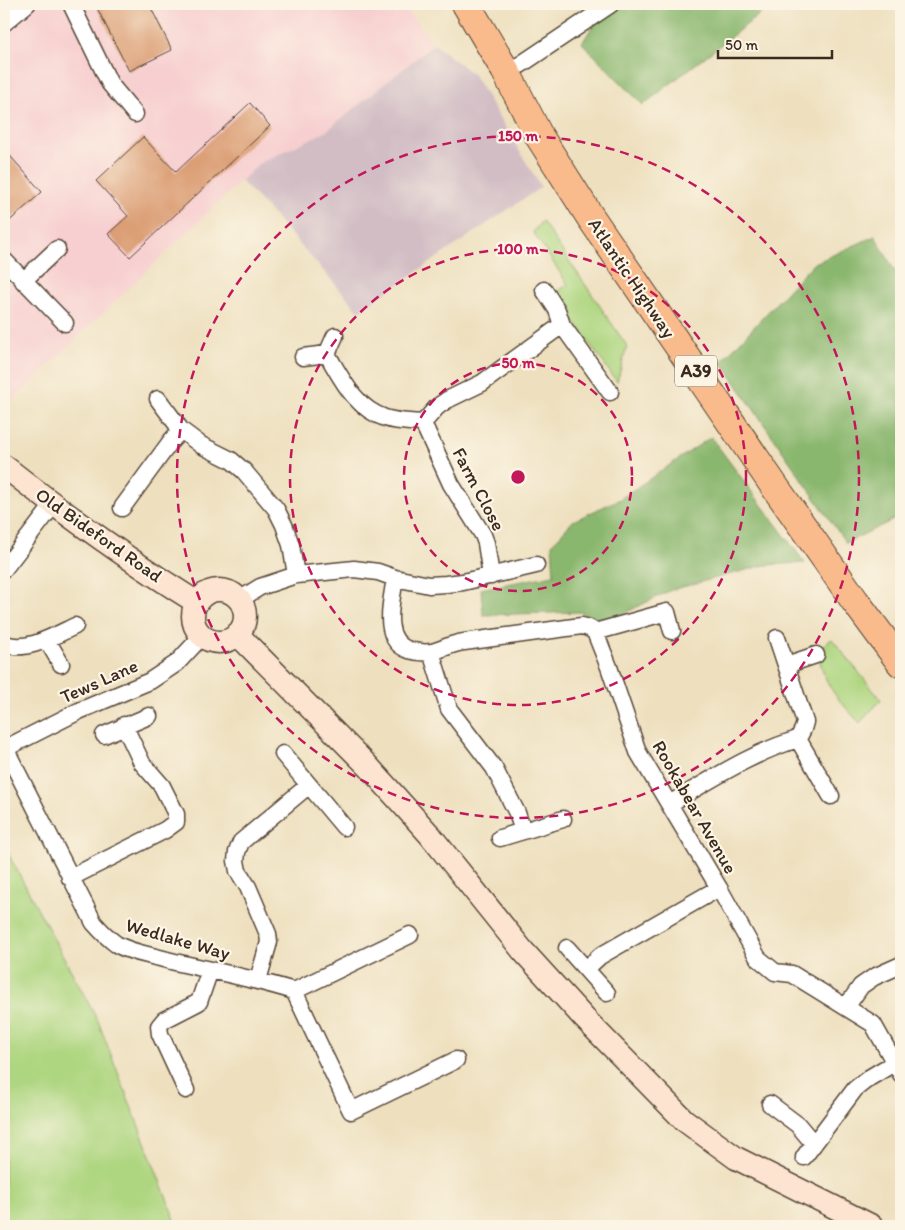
<svg xmlns="http://www.w3.org/2000/svg" width="905" height="1230" font-family="Itim,sans-serif">
<rect width="100%" height="100%" fill="#fcf5e5"/>
<filter id="ink" filterUnits="userSpaceOnUse"><feTurbulence type="fractalNoise" baseFrequency=".02" numOctaves="2"/><feDisplacementMap in="SourceGraphic" scale="10" xChannelSelector="R" yChannelSelector="G"/><feConvolveMatrix kernelMatrix="1 2 1 2 8 2 1 2 1" color-interpolation-filters="sRGB"/></filter>
<filter id="wash" filterUnits="userSpaceOnUse"><feTurbulence type="fractalNoise" baseFrequency=".0096" numOctaves="4" result="noise"/><feDisplacementMap in="SourceGraphic" scale="20" xChannelSelector="R" yChannelSelector="G"/><feGaussianBlur stdDeviation="1.12" result="paint"/><feColorMatrix in="noise" values="0 0 0 0 0 0 0 0 0 0 0 0 0 0 0 0 0 1.4 0 .05"/><feComposite in="paint" operator="in"/></filter>
<g filter="url(#wash)">
<rect width="100%" height="100%" fill="#eee0bf"/>
<!-- built -->
<path fill="#f7cfd0" d="M 4,4 L 402,4 L 434,44 L 325,132 L 260,163 L 86,329 L 4,409 Z"/>
<!-- industrial -->
<path fill="#d2bdc5" d="M 434,44 L 474,75 L 541,187 L 359,311 L 271,212 L 241,181 L 260,163 L 325,132 Z"/>
<!-- green -->
<path fill="#aed680" stroke="#74804f" d="M 542,221 L 627,346 L 617,382 L 571,317 L 557,291 L 568,285 L 533,232 Z
M 832,639 L 881,700 L 860,723 C 834,695 825,687 817,649 Z
M 4,846 L 98,1021 L 177,1225 L 173,1226 L 4,1226 Z"/>
<!-- forest -->
<path fill="#8ab76e" stroke="#627046" d="M 607,4 L 773,4 L 643,105 L 582,43 Z
M 875,236 L 901,282 L 901,516 L 846,543 L 721,362 L 813,264 Z
M 711,437 L 805,563 L 765,565 L 671,590 L 607,622 L 580,612 L 483,615 L 481,589 L 554,575 L 552,544 L 573,521 L 620,499 Z"/>
<g id="blocks">
<!-- building -->
<path fill="#db9e75" d="M 95,4 L 149,4 L 172,50 L 129,71 Z
M 250,103 L 270,126 L 130,257 L 108,234 L 128,216 L 96,181 L 143,137 L 176,172 Z
M 4,149 L 42,192 L 4,226 Z"/>
</g>
</g>
<g filter="url(#ink)">
<use href="#blocks" fill-opacity="0" stroke="#564536" stroke-width="1"/>
<g fill="none" stroke-linecap="round" stroke-linejoin="round">
<defs>
<path id="street" d="M 71,4 L 110,84 L 135,114
M 4,23 L 27,4
M 505,70 L 520,65 L 611,4
M 4,260 L 65,323
M 23,281 L 57,249
M 544,290 L 557,310 L 562,325 L 610,392
M 327,354 C 342,379 355,408 385,418 C 397,422 411,422 423,423 L 451,484 L 483,535 L 486,543 L 491,576
M 303,357 L 327,354 L 335,336
M 158,399 L 181,430 L 201,445 L 231,460 L 244,471 L 276,509 L 284,525 L 291,545 L 296,575
M 423,423 L 437,407 L 447,400 L 482,383 L 562,325
M 122,508 L 171,441 L 181,430
M 4,569 L 54,504
M 395,578 C 392,600 380,640 409,650 C 416,652 424,653 432,652 C 443,649 453,643 464,642 C 501,637 538,632 574,627 L 582,626 L 589,628 L 595,632 L 609,667 L 638,752 L 719,888 L 758,958 L 775,972 L 792,974 L 873,1024 L 901,1074
M 239,600 L 260,587 L 296,575 L 354,569 L 378,572 L 395,578 L 429,585 L 446,584 L 463,582 L 536,565
M 595,632 L 667,612 L 672,631
M 777,638 L 805,722 L 803,729 L 798,739 L 831,796
M 47,640 L 61,664
M 4,643 C 24,654 56,635 75,626
M 431,652 L 449,709 L 494,768 L 517,813 L 523,831
M 786,665 L 816,655
M 104,735 L 149,716
M 5,748 L 94,923 C 101,931 108,938 116,944 C 131,953 151,955 167,960 C 209,970 252,978 294,991 L 410,935
M 4,749 L 79,711 L 150,681 L 177,663 L 202,636
M 283,754 L 344,827
M 669,804 C 711,780 751,753 798,739
M 500,838 L 563,819
M 70,878 L 165,830 L 176,822 L 176,814 L 162,786 L 142,763 L 124,725
M 567,948 L 607,993
M 586,969 L 600,956 L 719,888
M 258,980 L 269,942 L 268,934 L 248,887 L 238,871 L 236,861 L 237,852 L 241,842 L 309,785
M 294,991 L 351,1111 L 456,1060
M 846,1007 L 861,986 L 874,977 L 901,965
M 186,1090 L 160,1034 L 159,1026 L 164,1020 L 199,1002 L 210,970
M 770,1104 L 798,1125 L 814,1144
M 804,1157 L 855,1089 L 869,1078 L 894,1063"/>
<path id="secondary" d="M 4,466 C 65,514 130,561 196,602
M193 616a26 26 0 1 1 52 0a26 26 0 1 1-52 0Z
M 237,634 L 368,766 L 430,835 L 523,951 L 584,1018 L 684,1120 L 736,1158 L 872,1226"/>
<path id="highway" d="M 466,4 L 505,70 L 539,136 L 589,215 L 775,487 L 855,601 L 901,663"/>
</defs>
<!-- street casing -->
<use href="#street" stroke="#564536" stroke-width="19"/>
<!-- secondary casing -->
<use href="#secondary" stroke="#564536" stroke-width="25"/>
<!-- highway casing -->
<use href="#highway" stroke="#564536" stroke-width="30"/>
<!-- street -->
<use href="#street" stroke="#fff" stroke-width="16"/>
<!-- secondary -->
<use href="#secondary" stroke="#fde4d1" stroke-width="22"/>
<!-- highway -->
<use href="#highway" stroke="#fabb8c" stroke-width="28"/>
</g>
</g>
<!-- distance rings -->
<g fill="none" stroke="#c2185b" stroke-width="2.5" stroke-dasharray="9 6">
<circle cx="518" cy="477" r="114"/>
<circle cx="518" cy="477" r="228"/>
<circle cx="518" cy="477" r="341"/>
</g>
<g text-anchor="middle" dominant-baseline="central" stroke-width="4.5" stroke-linejoin="round" paint-order="stroke">
<!-- shield labels -->
<rect fill="#fcf5e5" stroke="#75675a" stroke-width="1" x="675" y="355.5" width="42" height="31" rx="4"/>
<g font-size="18" font-weight="bold" fill="#3b2a1e">
<text x="696" y="371">A39</text>
</g>
<!-- street labels -->
<g font-size="19" fill="#3b2a1e" stroke="#fcf5e5">
<text transform="translate(632 278) rotate(56)">Atlantic Highway</text>
<text transform="translate(479 489) rotate(62)">Farm Close</text>
<text transform="translate(99 535) rotate(35)">Old Bideford Road</text>
<text transform="translate(99 681) rotate(-24)">Tews Lane</text>
<text transform="translate(695 807) rotate(60)">Rookabear Avenue</text>
<text transform="translate(178 939) rotate(16)">Wedlake Way</text>
</g>
</g>
<circle cx="518" cy="477" r="8" fill="#c2185b" stroke="#fcf5e5" stroke-width="2.5"/>
<g font-size="15" text-anchor="middle" font-weight="bold" fill="#c2185b" stroke="#fcf5e5" stroke-width="4.5" stroke-linejoin="round" paint-order="stroke">
<text x="518" y="141">150 m</text>
<text x="518" y="254">100 m</text>
<text x="518" y="368">50 m</text>
</g>
<!-- margin -->
<rect width="905" height="1230" fill="none" stroke="#fcf5e5" stroke-width="20"/>
<!-- scale -->
<path d="M718 50v8h114v-8" fill="none" stroke="#3b2a1e" stroke-width="2.5"/>
<text x="725" y="50" font-size="15" fill="#3b2a1e" stroke="#fcf5e5" stroke-width="4" paint-order="stroke">50 m</text>
</svg>
